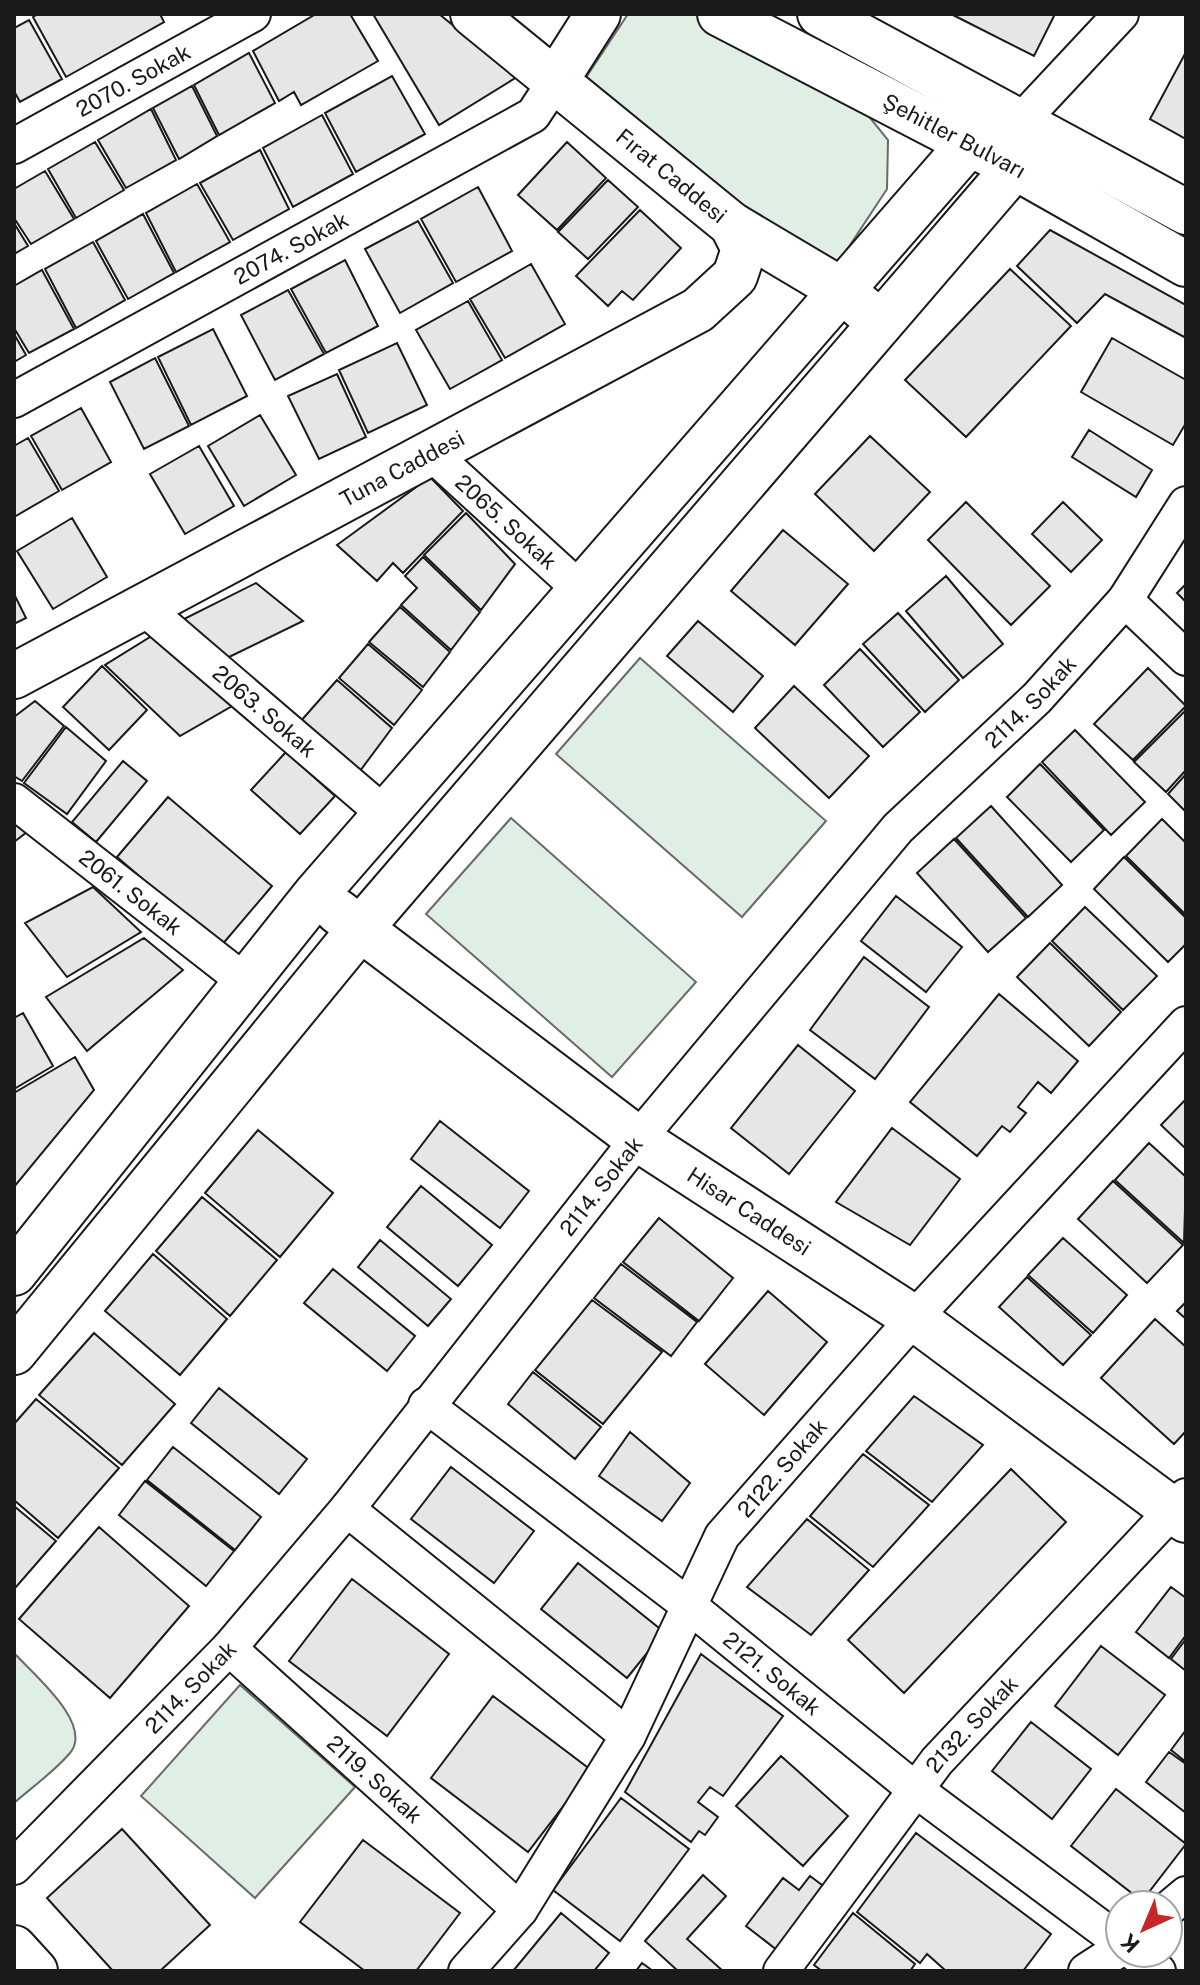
<svg xmlns="http://www.w3.org/2000/svg" width="1200" height="1985" font-family="'Public Sans',sans-serif">
<rect width="100%" height="100%" fill="#fff"/>
<!-- green -->
<path fill="#e0efe3" stroke="#6a6a6a" stroke-width="2" d="M 628,14 L 698,14 L 863,109 L 888,140 L 887,189 L 831,274 L 585,94 L 587,76 Z
M 640,658 L 826,821 L 742,917 L 556,754 Z
M 511,818 L 696,982 L 612,1077 L 426,914 Z
M 14,1653 C 33,1674 94,1724 70,1753 C 54,1772 32,1787 14,1803 Z
M 240,1685 L 355,1787 L 255,1898 L 141,1796 Z"/>
<!-- building -->
<path fill="#e6e6e6" stroke="#1a1a1a" stroke-width="2" d="M 38,14 L 160,14 L 164,22 L 66,77 L 33,17 Z
M 316,14 L 350,14 L 378,61 L 301,105 L 294,92 L 279,101 L 253,51 Z
M 373,14 L 439,14 L 517,77 L 439,125 Z
M 951,14 L 1055,14 L 1034,56 Z
M 29,20 L 62,79 L 20,102 L 14,91 L 14,28 Z
M 1186,52 L 1186,139 L 1150,119 Z
M 249,53 L 275,103 L 219,135 L 194,85 Z
M 392,76 L 425,134 L 356,172 L 325,113 Z
M 192,86 L 217,136 L 179,159 L 153,108 Z
M 151,109 L 176,160 L 126,188 L 98,140 Z
M 322,115 L 353,174 L 293,207 L 263,148 Z
M 95,142 L 124,190 L 76,218 L 48,169 Z
M 567,142 L 606,178 L 557,230 L 518,195 Z
M 260,150 L 289,209 L 233,240 L 200,183 Z
M 45,171 L 74,219 L 31,244 L 14,218 L 14,189 Z
M 608,180 L 638,207 L 588,259 L 558,232 Z
M 197,184 L 230,242 L 176,272 L 146,213 Z
M 478,187 L 512,251 L 456,282 L 421,219 Z
M 640,210 L 681,248 L 633,300 L 622,291 L 608,306 L 576,276 Z
M 143,214 L 174,273 L 128,299 L 96,241 Z
M 418,221 L 453,283 L 400,313 L 365,249 Z
M 14,223 L 28,246 L 14,254 Z
M 1050,230 L 1186,305 L 1186,338 L 1105,294 L 1077,323 L 1017,266 Z
M 93,242 L 125,300 L 76,328 L 45,269 Z
M 345,260 L 378,326 L 326,353 L 291,289 Z
M 531,264 L 565,324 L 505,358 L 470,299 Z
M 1010,269 L 1071,326 L 966,437 L 905,380 Z
M 42,270 L 74,329 L 29,353 L 14,328 L 14,286 Z
M 288,290 L 324,354 L 275,380 L 241,315 Z
M 468,301 L 502,360 L 450,389 L 416,330 Z
M 213,329 L 247,396 L 191,425 L 158,357 Z
M 14,334 L 26,355 L 14,362 Z
M 1112,338 L 1186,380 L 1186,423 L 1173,445 L 1081,392 Z
M 397,343 L 427,405 L 368,433 L 339,370 Z
M 155,358 L 189,426 L 144,449 L 110,382 Z
M 337,374 L 366,437 L 319,459 L 288,396 Z
M 81,408 L 111,462 L 62,490 L 31,436 Z
M 260,415 L 296,475 L 244,506 L 208,446 Z
M 1089,430 L 1152,470 L 1136,497 L 1072,457 Z
M 870,436 L 930,492 L 874,551 L 815,494 Z
M 28,438 L 59,491 L 14,517 L 14,446 Z
M 199,446 L 234,506 L 185,534 L 150,474 Z
M 430,477 L 463,511 L 403,573 L 393,563 L 377,581 L 337,545 Z
M 966,502 L 1050,586 L 1011,625 L 928,540 Z
M 1063,502 L 1102,540 L 1071,572 L 1032,534 Z
M 466,513 L 515,564 L 481,610 L 424,555 Z
M 72,518 L 107,577 L 53,609 L 17,551 Z
M 783,530 L 848,584 L 795,645 L 731,591 Z
M 423,557 L 480,612 L 451,650 L 401,605 L 417,588 L 405,576 Z
M 946,576 L 1003,644 L 963,678 L 906,611 Z
M 256,583 L 303,621 L 225,659 L 182,620 Z
M 1186,584 L 1186,602 L 1177,593 Z
M 14,594 L 26,618 L 14,624 Z
M 400,607 L 450,652 L 423,687 L 369,642 Z
M 898,613 L 959,680 L 925,712 L 863,644 Z
M 698,621 L 763,676 L 733,712 L 667,656 Z
M 163,629 L 239,702 L 180,736 L 105,665 Z
M 368,644 L 422,690 L 394,725 L 339,678 Z
M 860,649 L 920,712 L 883,747 L 824,685 Z
M 102,666 L 147,710 L 109,750 L 63,707 Z
M 1148,668 L 1186,706 L 1133,760 L 1094,724 Z
M 337,680 L 392,728 L 357,775 L 300,722 Z
M 794,686 L 869,756 L 829,798 L 755,728 Z
M 35,701 L 64,726 L 22,781 L 14,776 L 14,717 Z
M 1186,710 L 1186,770 L 1166,792 L 1134,762 Z
M 66,727 L 106,761 L 67,814 L 24,783 Z
M 1075,730 L 1145,802 L 1111,835 L 1042,762 Z
M 286,752 L 335,796 L 300,834 L 251,790 Z
M 123,761 L 147,781 L 96,842 L 72,822 Z
M 1040,764 L 1104,830 L 1071,862 L 1007,797 Z
M 1186,774 L 1186,812 L 1168,794 Z
M 168,797 L 272,886 L 221,946 L 117,857 Z
M 991,806 L 1062,885 L 1028,917 L 956,838 Z
M 1162,819 L 1186,843 L 1186,915 L 1126,856 Z
M 14,822 L 27,832 L 14,842 Z
M 954,839 L 1026,918 L 988,952 L 917,873 Z
M 1124,857 L 1186,918 L 1186,944 L 1168,962 L 1094,889 Z
M 93,887 L 141,932 L 67,977 L 25,923 Z
M 896,896 L 962,947 L 926,992 L 861,941 Z
M 1085,907 L 1157,976 L 1123,1010 L 1052,941 Z
M 144,938 L 183,970 L 87,1051 L 46,997 Z
M 1050,943 L 1121,1012 L 1089,1046 L 1017,977 Z
M 864,957 L 929,1007 L 875,1079 L 810,1030 Z
M 999,994 L 1078,1061 L 1051,1093 L 1038,1082 L 1018,1107 L 1026,1113 L 1010,1132 L 1002,1126 L 977,1156 L 910,1102 Z
M 23,1013 L 53,1066 L 14,1089 L 14,1018 Z
M 798,1045 L 855,1091 L 789,1174 L 731,1128 Z
M 75,1057 L 94,1090 L 14,1187 L 14,1093 Z
M 1186,1099 L 1186,1149 L 1161,1125 Z
M 440,1121 L 529,1191 L 500,1228 L 411,1159 Z
M 892,1128 L 960,1179 L 910,1245 L 836,1202 Z
M 258,1130 L 333,1193 L 280,1257 L 205,1193 Z
M 1149,1143 L 1186,1177 L 1184,1243 L 1115,1180 Z
M 1113,1181 L 1183,1245 L 1147,1283 L 1078,1219 Z
M 421,1186 L 492,1245 L 458,1286 L 387,1227 Z
M 202,1197 L 277,1260 L 230,1316 L 156,1251 Z
M 659,1218 L 733,1278 L 699,1321 L 623,1262 Z
M 1063,1238 L 1127,1295 L 1093,1333 L 1028,1275 Z
M 380,1240 L 451,1299 L 428,1326 L 358,1267 Z
M 153,1254 L 227,1319 L 180,1375 L 105,1311 Z
M 621,1264 L 697,1322 L 671,1356 L 594,1298 Z
M 333,1269 L 415,1336 L 387,1371 L 304,1303 Z
M 1027,1277 L 1091,1335 L 1063,1365 L 999,1307 Z
M 768,1291 L 827,1342 L 764,1415 L 705,1364 Z
M 592,1300 L 662,1352 L 603,1424 L 535,1370 Z
M 1186,1302 L 1186,1319 L 1177,1311 Z
M 1155,1319 L 1186,1347 L 1186,1431 L 1174,1444 L 1101,1378 Z
M 94,1333 L 175,1404 L 122,1465 L 39,1395 Z
M 533,1372 L 601,1427 L 575,1459 L 508,1404 Z
M 219,1388 L 307,1459 L 279,1494 L 191,1423 Z
M 914,1396 L 983,1445 L 932,1502 L 866,1451 Z
M 36,1399 L 119,1468 L 58,1538 L 14,1500 L 14,1424 Z
M 630,1432 L 690,1483 L 662,1521 L 599,1476 Z
M 173,1447 L 261,1517 L 235,1550 L 147,1480 Z
M 863,1454 L 929,1505 L 873,1567 L 810,1516 Z
M 451,1467 L 534,1531 L 494,1583 L 411,1519 Z
M 1011,1469 L 1066,1522 L 904,1693 L 848,1640 Z
M 145,1481 L 234,1551 L 206,1586 L 119,1515 Z
M 14,1506 L 56,1541 L 16,1587 L 14,1586 Z
M 807,1519 L 869,1570 L 811,1635 L 747,1587 Z
M 99,1527 L 189,1606 L 110,1698 L 19,1619 Z
M 578,1563 L 664,1632 L 627,1678 L 541,1609 Z
M 352,1579 L 449,1654 L 387,1736 L 289,1661 Z
M 1171,1587 L 1186,1598 L 1186,1635 L 1169,1658 L 1136,1632 Z
M 1186,1639 L 1186,1671 L 1171,1659 Z
M 1101,1646 L 1165,1695 L 1118,1755 L 1055,1706 Z
M 701,1654 L 783,1716 L 723,1796 L 710,1787 L 698,1802 L 718,1817 L 705,1835 L 699,1831 L 691,1842 L 625,1792 Z
M 493,1696 L 591,1770 L 528,1852 L 431,1778 Z
M 1031,1722 L 1091,1769 L 1052,1819 L 992,1771 Z
M 1186,1730 L 1186,1762 L 1171,1750 Z
M 1169,1752 L 1186,1764 L 1186,1813 L 1146,1782 Z
M 781,1756 L 848,1816 L 803,1866 L 736,1806 Z
M 1116,1789 L 1186,1844 L 1142,1901 L 1071,1846 Z
M 621,1798 L 689,1849 L 620,1941 L 553,1890 Z
M 122,1829 L 210,1925 L 160,1971 L 113,1971 L 47,1898 Z
M 916,1833 L 1051,1934 L 1023,1971 L 946,1971 L 927,1954 L 920,1963 L 857,1912 Z
M 363,1840 L 460,1913 L 416,1971 L 365,1971 L 300,1922 Z
M 703,1875 L 726,1896 L 687,1939 L 723,1971 L 678,1971 L 645,1941 Z
M 810,1876 L 826,1888 L 777,1950 L 746,1926 L 783,1878 L 799,1890 Z
M 561,1913 L 609,1953 L 594,1971 L 513,1971 Z
M 853,1913 L 915,1964 L 910,1971 L 822,1971 L 814,1965 Z
M 642,1963 L 653,1971 L 636,1971 Z"/>
<g fill="none" stroke-linecap="round" stroke-linejoin="round">
<defs>
<g id="street">
<path d="M 1022,120 L 1121,14"/>
<path id="s1" d="M 14,146 L 253,14"/>
<path id="s2" d="M 14,400 L 533,115 L 556,80"/>
<path id="s3" d="M 431,453 L 582,591"/>
<path d="M 1125,600 L 1186,658"/>
<path id="s4" d="M 143,607 L 386,815"/>
<path id="s5" d="M 14,801 L 247,983"/>
<path id="s6" d="M 426,1405 L 688,1605 L 912,1787 L 1120,1942"/>
<path d="M 347,1509 L 628,1736"/>
<path id="s7" d="M 229,1648 L 520,1910"/>
<path id="s8" d="M 14,1867 L 229,1648 L 347,1509 L 638,1139 L 898,828 L 1037,698 L 1125,600 L 1186,504"/>
<path d="M 1168,1909 L 1186,1894"/>
<path d="M 1134,1953 L 1158,1971"/>
<path id="s9" d="M 466,1971 L 520,1910 L 628,1736 L 722,1536 L 914,1318 L 1186,1024"/>
<path id="s10" d="M 781,1971 L 937,1761 L 1186,1496"/>
<path d="M 1086,1971 L 1120,1949"/>
</g>
<g id="secondary">
<path id="s11" d="M 473,14 L 732,225 L 843,291 L 865,310"/>
<path id="s12" d="M 720,14 L 1015,167 L 1186,264"/>
<path d="M 820,14 L 1186,212"/>
<path d="M 556,80 L 598,14"/>
<path id="s13" d="M 14,676 L 698,310 L 735,276 L 744,249 L 732,225"/>
<path id="s14" d="M 337,911 L 638,1139 L 914,1318 L 1186,1520"/>
<path d="M 14,1273 L 316,894 L 969,144 L 1022,120"/>
<path d="M 14,1352 L 360,929 L 1015,167 L 1022,120"/>
<path d="M 14,1948 L 35,1971"/>
</g>
</defs>
<!-- street casing -->
<use href="#street" stroke="#1a1a1a" stroke-width="38"/>
<!-- secondary casing -->
<use href="#secondary" stroke="#1a1a1a" stroke-width="48"/>
<!-- street -->
<use href="#street" stroke="#fff" stroke-width="34"/>
<!-- secondary -->
<use href="#secondary" stroke="#fff" stroke-width="44"/>
</g>
<g text-anchor="middle" dominant-baseline="central" stroke-width="6" stroke-linejoin="round" paint-order="stroke">
<!-- street labels -->
<g font-size="22" fill="#1a1a1a" stroke="#fff">
<text stroke="none"><textPath href="#s1" startOffset="136">2070. Sokak</textPath></text>
<text stroke="none"><textPath href="#s12" startOffset="264">Şehitler Bulvarı</textPath></text>
<text stroke="none"><textPath href="#s11" startOffset="256">Fırat Caddesi</textPath></text>
<text stroke="none"><textPath href="#s2" startOffset="316">2074. Sokak</textPath></text>
<text stroke="none"><textPath href="#s13" startOffset="440">Tuna Caddesi</textPath></text>
<text stroke="none"><textPath href="#s3" startOffset="102">2065. Sokak</textPath></text>
<text stroke="none"><textPath href="#s8" startOffset="1548">2114. Sokak</textPath></text>
<text stroke="none"><textPath href="#s4" startOffset="160">2063. Sokak</textPath></text>
<text stroke="none"><textPath href="#s5" startOffset="148">2061. Sokak</textPath></text>
<text stroke="none"><textPath href="#s8" startOffset="900">2114. Sokak</textPath></text>
<text stroke="none"><textPath href="#s14" startOffset="510">Hisar Caddesi</textPath></text>
<text stroke="none"><textPath href="#s9" startOffset="598">2122. Sokak</textPath></text>
<text stroke="none"><textPath href="#s6" startOffset="438">2121. Sokak</textPath></text>
<text stroke="none"><textPath href="#s8" startOffset="252">2114. Sokak</textPath></text>
<text stroke="none"><textPath href="#s10" startOffset="312">2132. Sokak</textPath></text>
<text stroke="none"><textPath href="#s7" startOffset="196">2119. Sokak</textPath></text>
</g>
</g>
<!-- border -->
<rect width="1200" height="1985" fill="none" stroke="#1a1a1a" stroke-width="32"/>
<!-- north arrow -->
<g transform="translate(1144 1929) rotate(224)"><circle r="38" fill="#ffffff" stroke="#a3a3a3" stroke-width="2"/>
<path d="M0-6L14 30L0 20L-14 30Z" fill="#c62828"/>
<text y="-12" font-size="22" font-weight="bold" text-anchor="middle" fill="#1a1a1a">K</text>
</g>
</svg>
